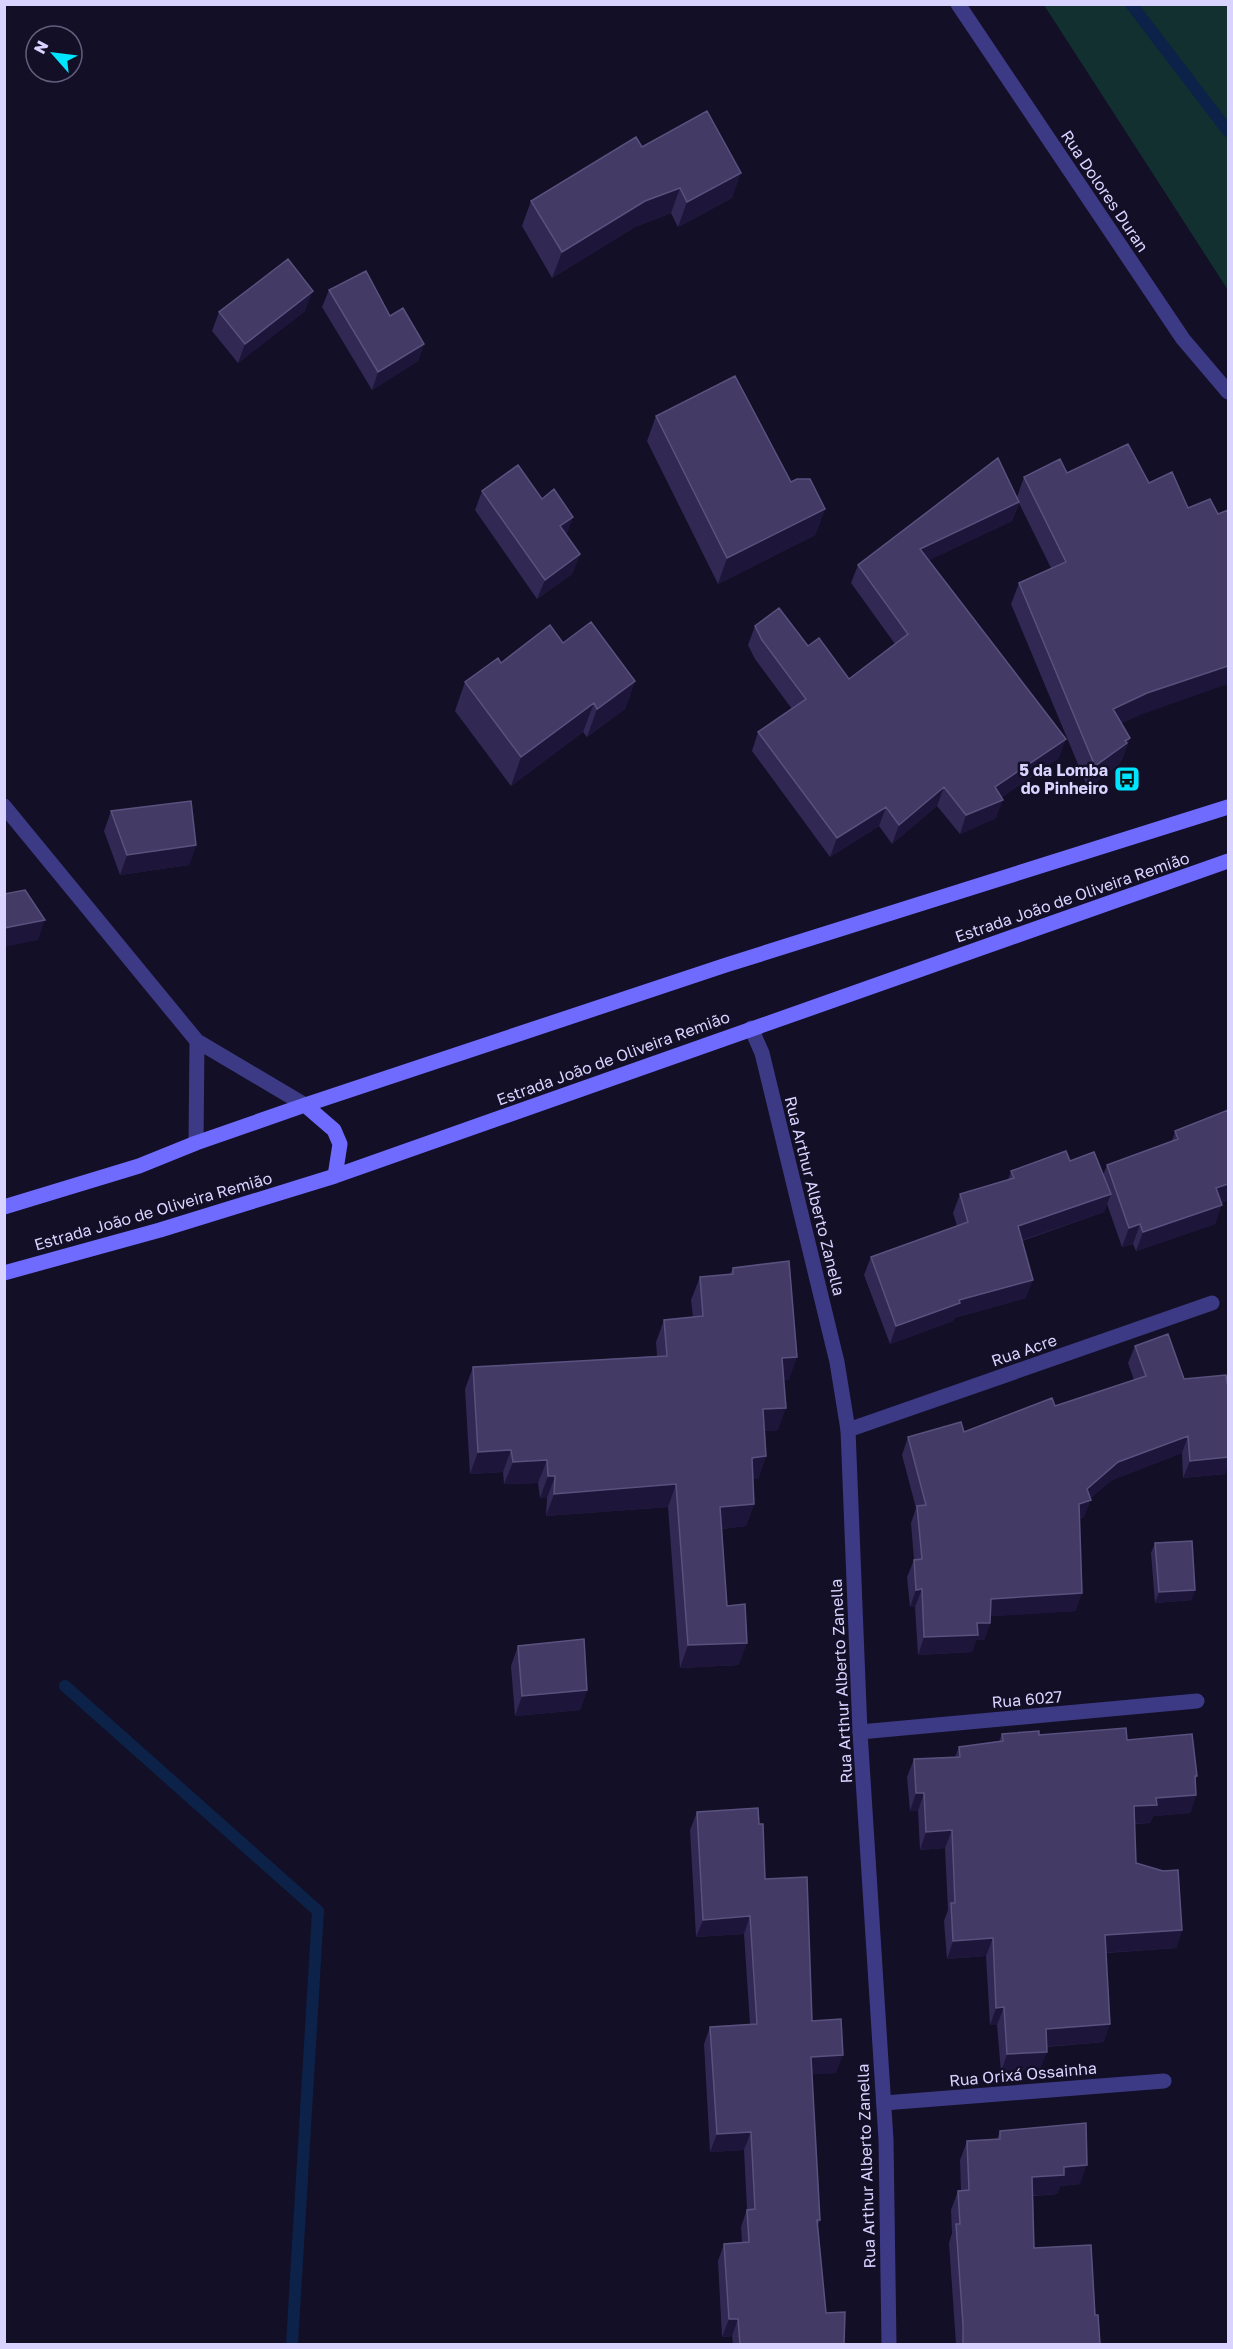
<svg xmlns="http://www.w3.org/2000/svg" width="1233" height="2349" font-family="'Golos Text',sans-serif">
<rect width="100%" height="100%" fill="#130f26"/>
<!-- green -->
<path fill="#12302f" d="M 1044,5 L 1228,5 L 1228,290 Z"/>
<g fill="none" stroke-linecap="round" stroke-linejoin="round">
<!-- stream -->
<path stroke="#0c2248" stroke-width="12" d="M 1131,4 L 1228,131
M 65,1686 L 318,1911 L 292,2344"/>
<!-- service -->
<path stroke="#3d3a85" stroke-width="15" d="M 848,1430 L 1212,1303
M 860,1732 L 1197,1701
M 884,2103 L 1164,2081"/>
<!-- minor -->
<path stroke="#3d3a85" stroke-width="15" d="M 4,806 L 197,1041 L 305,1105
M 751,1028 L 762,1053 L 837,1362 L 848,1430 L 860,1732 L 886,2140 L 889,2344
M 196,1143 L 197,1041"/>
<!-- tertiary -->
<path stroke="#3d3a85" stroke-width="15" d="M 958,4 L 1183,339 L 1228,392"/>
<!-- secondary -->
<path stroke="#6f6bff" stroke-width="15" d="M 305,1105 L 334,1130 L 340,1144 L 335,1176
M 4,1207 L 139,1166 L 196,1143 L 305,1105 L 726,965 L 1228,807
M 4,1273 L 160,1230 L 335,1176 L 1228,861"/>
</g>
<!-- wall -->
<path fill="#312854" d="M 642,147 L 732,198 L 678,227 L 671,213 L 635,227 L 552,278 L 522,226 L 531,201 Z
M 329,290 L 390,316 L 424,344 L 418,361 L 372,390 L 322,307 Z
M 305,311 L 238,363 L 212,331 L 219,312 Z
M 656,416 L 791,482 L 825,509 L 815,535 L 718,584 L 647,441 Z
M 1024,477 L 1140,715 L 1121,723 L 1130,738 L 1122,759 L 1121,760 L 1119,764 L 1088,788 L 1011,604 L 1019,583 L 1051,568 L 1019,503 L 1012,521 L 929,560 L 1059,758 L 1002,797 L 996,818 L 960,834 L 937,806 L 892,844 L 879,826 L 830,857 L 752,751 L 758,732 L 792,709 L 755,659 L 748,645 L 755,626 L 808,646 L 849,679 L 895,644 L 851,583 L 858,565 L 1017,497 Z
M 482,491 L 542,499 L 573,517 L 566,535 L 580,554 L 572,574 L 537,599 L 475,510 Z
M 563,643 L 635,681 L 625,709 L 587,737 L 583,732 L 511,786 L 455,711 L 465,682 L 501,663 Z
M 111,811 L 196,845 L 189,865 L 120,875 L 104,831 Z
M 1228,1110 L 1228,1200 L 1222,1203 L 1215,1224 L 1136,1251 L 1133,1244 L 1122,1247 L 1107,1204 L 1104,1212 L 1022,1241 L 1026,1298 L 954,1318 L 953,1321 L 890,1344 L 864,1275 L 871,1257 L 957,1226 L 953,1213 L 960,1194 L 1008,1180 L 1011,1171 L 1070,1161 L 1103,1175 L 1107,1165 L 1172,1141 L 1175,1131 Z
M 733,1268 L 789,1380 L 784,1380 L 778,1430 L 765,1431 L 766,1456 L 758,1479 L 753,1479 L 754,1504 L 746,1526 L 722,1529 L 727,1606 L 739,1665 L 680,1668 L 668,1507 L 546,1516 L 547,1498 L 540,1498 L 538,1483 L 504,1484 L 503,1472 L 470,1474 L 465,1389 L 473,1367 L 657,1356 L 656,1342 L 664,1320 L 693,1317 L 691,1300 L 700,1277 L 730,1274 Z
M 1135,1346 L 1184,1379 L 1228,1457 L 1228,1464 L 1225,1474 L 1183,1478 L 1182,1453 L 1112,1480 L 1090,1498 L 1084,1517 L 1079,1519 L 1076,1611 L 990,1616 L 990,1623 L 984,1640 L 976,1640 L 972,1652 L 918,1655 L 915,1607 L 910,1607 L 907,1577 L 914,1560 L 911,1523 L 916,1508 L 902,1455 L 908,1437 L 964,1432 L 1055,1406 L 1134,1380 L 1128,1363 Z
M 1155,1543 L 1192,1600 L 1155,1603 L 1151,1553 Z
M 518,1646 L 587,1690 L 580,1710 L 515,1716 L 511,1666 Z
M 1002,1734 L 1127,1740 L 1197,1776 L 1195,1781 L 1196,1795 L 1190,1813 L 1153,1816 L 1150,1823 L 1135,1824 L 1136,1863 L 1182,1930 L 1176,1948 L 1106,1953 L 1104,2042 L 1046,2047 L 1040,2069 L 1001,2072 L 997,2025 L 990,2025 L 986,1956 L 947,1959 L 944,1921 L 948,1910 L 945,1848 L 920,1850 L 918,1811 L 910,1811 L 907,1777 L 914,1759 L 955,1757 L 959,1747 L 999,1741 Z
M 697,1812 L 759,1824 L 765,1879 L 812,2021 L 836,2073 L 812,2074 L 820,2220 L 817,2227 L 826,2313 L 844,2344 L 733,2344 L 732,2336 L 722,2337 L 718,2261 L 724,2244 L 742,2243 L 741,2227 L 747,2209 L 744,2150 L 710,2152 L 704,2044 L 710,2027 L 750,2024 L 744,1934 L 696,1937 L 690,1830 Z
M 1000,2131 L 1080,2184 L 1060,2186 L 1057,2194 L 1033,2196 L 1034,2248 L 1095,2315 L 1100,2344 L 956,2344 L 949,2243 L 952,2233 L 951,2210 L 958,2191 L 961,2190 L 960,2160 L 967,2141 L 997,2139 Z"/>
<!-- shaded-wall -->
<path fill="#1d163a" d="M 741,173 L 732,198 L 678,227 L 687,202 Z
M 680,188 L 671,213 L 635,227 L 552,278 L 562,252 L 645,201 Z
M 313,291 L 305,311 L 238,363 L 245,344 Z
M 424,344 L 418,361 L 372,390 L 378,372 Z
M 1019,502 L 1012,521 L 913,568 L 920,549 Z
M 825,509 L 815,535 L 718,584 L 727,558 Z
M 573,517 L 565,537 L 560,526 Z
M 580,554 L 572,574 L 537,599 L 545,580 Z
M 1228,666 L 1228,684 L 1140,715 L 1105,730 L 1113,709 L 1147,693 Z
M 635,681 L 625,709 L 587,737 L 597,709 Z
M 594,703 L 583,732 L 511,786 L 521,757 Z
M 1130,738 L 1122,759 L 1121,760 L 1119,764 L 1088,788 L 1095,766 L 1125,741 Z
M 1066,739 L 1059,758 L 990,805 L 1003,800 L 996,818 L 960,834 L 966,815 L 995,787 Z
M 944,787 L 937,806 L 892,844 L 899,825 Z
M 886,807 L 879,826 L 830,857 L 837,838 Z
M 196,845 L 189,865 L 120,875 L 127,855 Z
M 45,920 L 38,940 L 4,947 L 4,928 Z
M 1228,1184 L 1228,1200 L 1209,1208 L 1216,1188 Z
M 1111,1194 L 1104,1212 L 1011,1244 L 1018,1226 Z
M 1222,1205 L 1215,1224 L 1136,1251 L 1143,1232 Z
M 1140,1224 L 1133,1244 L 1122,1247 L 1129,1228 Z
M 1033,1280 L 1026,1298 L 954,1318 L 953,1321 L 890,1344 L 896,1326 L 959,1300 Z
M 797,1357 L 789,1380 L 774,1380 L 782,1358 Z
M 786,1408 L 778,1430 L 755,1432 L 763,1409 Z
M 1188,1436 L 1182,1453 L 1112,1480 L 1088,1501 L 1091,1500 L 1084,1517 L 1072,1521 L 1079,1504 L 1087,1489 L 1118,1462 Z
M 511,1450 L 503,1472 L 470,1474 L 478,1452 Z
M 766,1456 L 758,1479 L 744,1480 L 752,1458 Z
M 1228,1457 L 1228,1464 L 1225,1474 L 1183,1478 L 1190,1461 Z
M 547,1460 L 538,1483 L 504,1484 L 513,1462 Z
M 548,1476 L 555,1476 L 547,1498 L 540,1498 Z
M 676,1484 L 668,1507 L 546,1516 L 554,1494 Z
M 754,1504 L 746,1526 L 712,1530 L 720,1507 Z
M 922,1589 L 915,1607 L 910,1607 L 916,1590 Z
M 1195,1590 L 1192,1600 L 1155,1603 L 1159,1592 Z
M 1082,1593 L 1076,1611 L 984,1617 L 991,1599 Z
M 977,1623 L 990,1623 L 984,1640 L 976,1640 L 972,1652 L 918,1655 L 924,1637 Z
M 747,1643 L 739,1665 L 680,1668 L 688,1645 Z
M 587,1690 L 580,1710 L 515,1716 L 522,1696 Z
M 916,1793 L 924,1793 L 918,1811 L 910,1811 Z
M 1196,1795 L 1190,1813 L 1153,1816 L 1150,1823 L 1128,1824 L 1134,1806 L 1156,1798 Z
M 952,1830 L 945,1848 L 920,1850 L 926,1832 Z
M 750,1916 L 744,1934 L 696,1937 L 703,1920 Z
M 1182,1930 L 1176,1948 L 1099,1953 L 1105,1935 Z
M 993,1938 L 986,1956 L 947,1959 L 953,1941 Z
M 1004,2007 L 997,2025 L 990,2025 L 996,2008 Z
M 1110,2024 L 1104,2042 L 1039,2047 L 1046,2029 Z
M 1047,2052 L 1040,2069 L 1001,2072 L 1007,2054 Z
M 843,2055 L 836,2073 L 805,2075 L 811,2057 Z
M 751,2132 L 744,2150 L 710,2152 L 717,2134 Z
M 1087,2165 L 1080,2184 L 1060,2186 L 1057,2194 L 1025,2196 L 1032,2177 L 1064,2167 Z
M 729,2319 L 738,2319 L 732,2336 L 722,2337 Z"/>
<!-- building -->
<path fill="#433a66" stroke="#5a527e" stroke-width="1.5" d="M 707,111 L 741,173 L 687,202 L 680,188 L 645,201 L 562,252 L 531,201 L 636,137 L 642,147 Z
M 288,259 L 313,291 L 245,344 L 219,312 Z
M 366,271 L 390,316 L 403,308 L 424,344 L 378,372 L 329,290 Z
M 735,376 L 791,482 L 797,479 L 810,479 L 825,509 L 727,558 L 656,416 Z
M 1128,444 L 1149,483 L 1172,472 L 1188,508 L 1210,499 L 1218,514 L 1228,510 L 1228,666 L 1147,693 L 1113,709 L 1130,738 L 1125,741 L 1127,743 L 1095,766 L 1019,583 L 1066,562 L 1024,477 L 1060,459 L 1067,473 Z
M 998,458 L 1019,502 L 920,549 L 1066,739 L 995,787 L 1003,800 L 966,815 L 944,787 L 899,825 L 886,807 L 837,838 L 758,732 L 806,699 L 762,640 L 755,626 L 779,608 L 808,646 L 819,638 L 849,679 L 908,634 L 858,565 Z
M 518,465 L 542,499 L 554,489 L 573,517 L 560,526 L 580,554 L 545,580 L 482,491 Z
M 591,622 L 635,681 L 597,709 L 594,703 L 521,757 L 465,682 L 498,658 L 501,663 L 550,625 L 563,643 Z
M 191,801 L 196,845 L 127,855 L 111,811 Z
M 25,890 L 45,920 L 4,928 L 4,894 Z
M 1228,1110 L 1228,1184 L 1216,1188 L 1222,1205 L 1143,1232 L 1140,1224 L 1129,1228 L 1107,1165 L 1178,1139 L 1175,1131 Z
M 1066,1151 L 1070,1161 L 1094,1152 L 1111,1194 L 1018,1226 L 1033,1280 L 959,1300 L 960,1303 L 896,1326 L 871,1257 L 968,1222 L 960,1194 L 1014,1178 L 1011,1171 Z
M 789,1261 L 797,1357 L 782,1358 L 786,1408 L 763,1409 L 766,1456 L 752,1458 L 754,1504 L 720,1507 L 727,1606 L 745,1604 L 747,1643 L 688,1645 L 676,1484 L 554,1494 L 555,1476 L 548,1476 L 547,1460 L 513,1462 L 511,1450 L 478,1452 L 473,1367 L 667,1356 L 664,1320 L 703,1316 L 700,1277 L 733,1274 L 733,1268 Z
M 1168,1334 L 1184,1379 L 1226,1375 L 1227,1383 L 1228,1383 L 1228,1457 L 1190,1461 L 1188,1436 L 1118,1462 L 1087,1489 L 1091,1500 L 1079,1504 L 1082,1593 L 991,1599 L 990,1623 L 977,1623 L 978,1635 L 924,1637 L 922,1589 L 916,1590 L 914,1560 L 922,1559 L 917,1506 L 926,1505 L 908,1437 L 961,1422 L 964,1432 L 1052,1398 L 1055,1406 L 1146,1376 L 1135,1346 Z
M 1192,1541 L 1195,1590 L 1159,1592 L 1155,1543 Z
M 584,1639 L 587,1690 L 522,1696 L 518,1646 Z
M 1126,1728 L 1127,1740 L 1192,1734 L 1197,1776 L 1195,1776 L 1196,1795 L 1156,1798 L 1157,1805 L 1134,1806 L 1136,1863 L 1163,1871 L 1178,1870 L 1182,1930 L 1105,1935 L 1110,2024 L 1046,2029 L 1047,2052 L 1007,2054 L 1004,2007 L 996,2008 L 993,1938 L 953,1941 L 951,1903 L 955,1903 L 952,1830 L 926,1832 L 924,1793 L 916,1793 L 914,1759 L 960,1757 L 959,1747 L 1003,1741 L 1002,1734 L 1039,1731 L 1039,1735 Z
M 758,1808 L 759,1824 L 763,1824 L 765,1879 L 807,1877 L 812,2021 L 841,2019 L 843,2055 L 811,2057 L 820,2220 L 817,2220 L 826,2313 L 845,2312 L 844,2344 L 740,2344 L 738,2319 L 729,2319 L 724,2244 L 749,2242 L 747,2210 L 755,2209 L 751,2132 L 717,2134 L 710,2027 L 757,2024 L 750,1916 L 703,1920 L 697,1812 Z
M 1086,2123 L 1087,2165 L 1064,2167 L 1064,2175 L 1032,2177 L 1034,2248 L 1091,2245 L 1095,2315 L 1098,2315 L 1100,2344 L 963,2344 L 963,2325 L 956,2224 L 960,2224 L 958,2191 L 969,2190 L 967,2141 L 1000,2139 L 1000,2131 Z"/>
<!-- icons -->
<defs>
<symbol id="bus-square" viewBox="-11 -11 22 22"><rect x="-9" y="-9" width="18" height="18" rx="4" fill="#00e5ff" stroke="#130f26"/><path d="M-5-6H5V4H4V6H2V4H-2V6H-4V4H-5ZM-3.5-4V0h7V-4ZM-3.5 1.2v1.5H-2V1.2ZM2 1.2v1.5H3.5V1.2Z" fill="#111"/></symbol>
</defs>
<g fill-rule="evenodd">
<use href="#bus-square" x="1112" y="764" width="30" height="30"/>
</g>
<g text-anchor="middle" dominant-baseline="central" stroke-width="5" stroke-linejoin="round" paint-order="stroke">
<!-- street labels -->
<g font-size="16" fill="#d9d4ff" stroke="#130f26">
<text transform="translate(1105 191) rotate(56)">Rua Dolores Duran</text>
<text transform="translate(1072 897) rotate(-19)">Estrada João de Oliveira Remião</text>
<text transform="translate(613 1058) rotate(-20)">Estrada João de Oliveira Remião</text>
<text transform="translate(815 1196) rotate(76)">Rua Arthur Alberto Zanella</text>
<text transform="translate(153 1211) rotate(-16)">Estrada João de Oliveira Remião</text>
<text transform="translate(1024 1350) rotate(-19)">Rua Acre</text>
<text transform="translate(841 1681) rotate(-93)">Rua Arthur Alberto Zanella</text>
<text transform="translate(1027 1699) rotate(-5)">Rua 6027</text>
<text transform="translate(1023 2074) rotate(-5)">Rua Orixá Ossainha</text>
<text transform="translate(866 2166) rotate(-92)">Rua Arthur Alberto Zanella</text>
</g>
<!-- poi labels -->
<g font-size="16" font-weight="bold" fill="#d9d4ff" stroke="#130f26" text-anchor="end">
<text x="1108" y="770">5 da Lomba<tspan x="1108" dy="18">do Pinheiro</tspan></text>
</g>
</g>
<!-- border -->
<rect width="1233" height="2349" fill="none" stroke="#d9d4ff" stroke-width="12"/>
<!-- north arrow -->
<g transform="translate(54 54) rotate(298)"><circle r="28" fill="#130f26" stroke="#625e7d" stroke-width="1.5"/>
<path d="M0-4.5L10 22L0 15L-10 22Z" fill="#00e5ff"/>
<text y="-9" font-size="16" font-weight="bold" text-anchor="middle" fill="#d9d4ff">N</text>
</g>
</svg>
